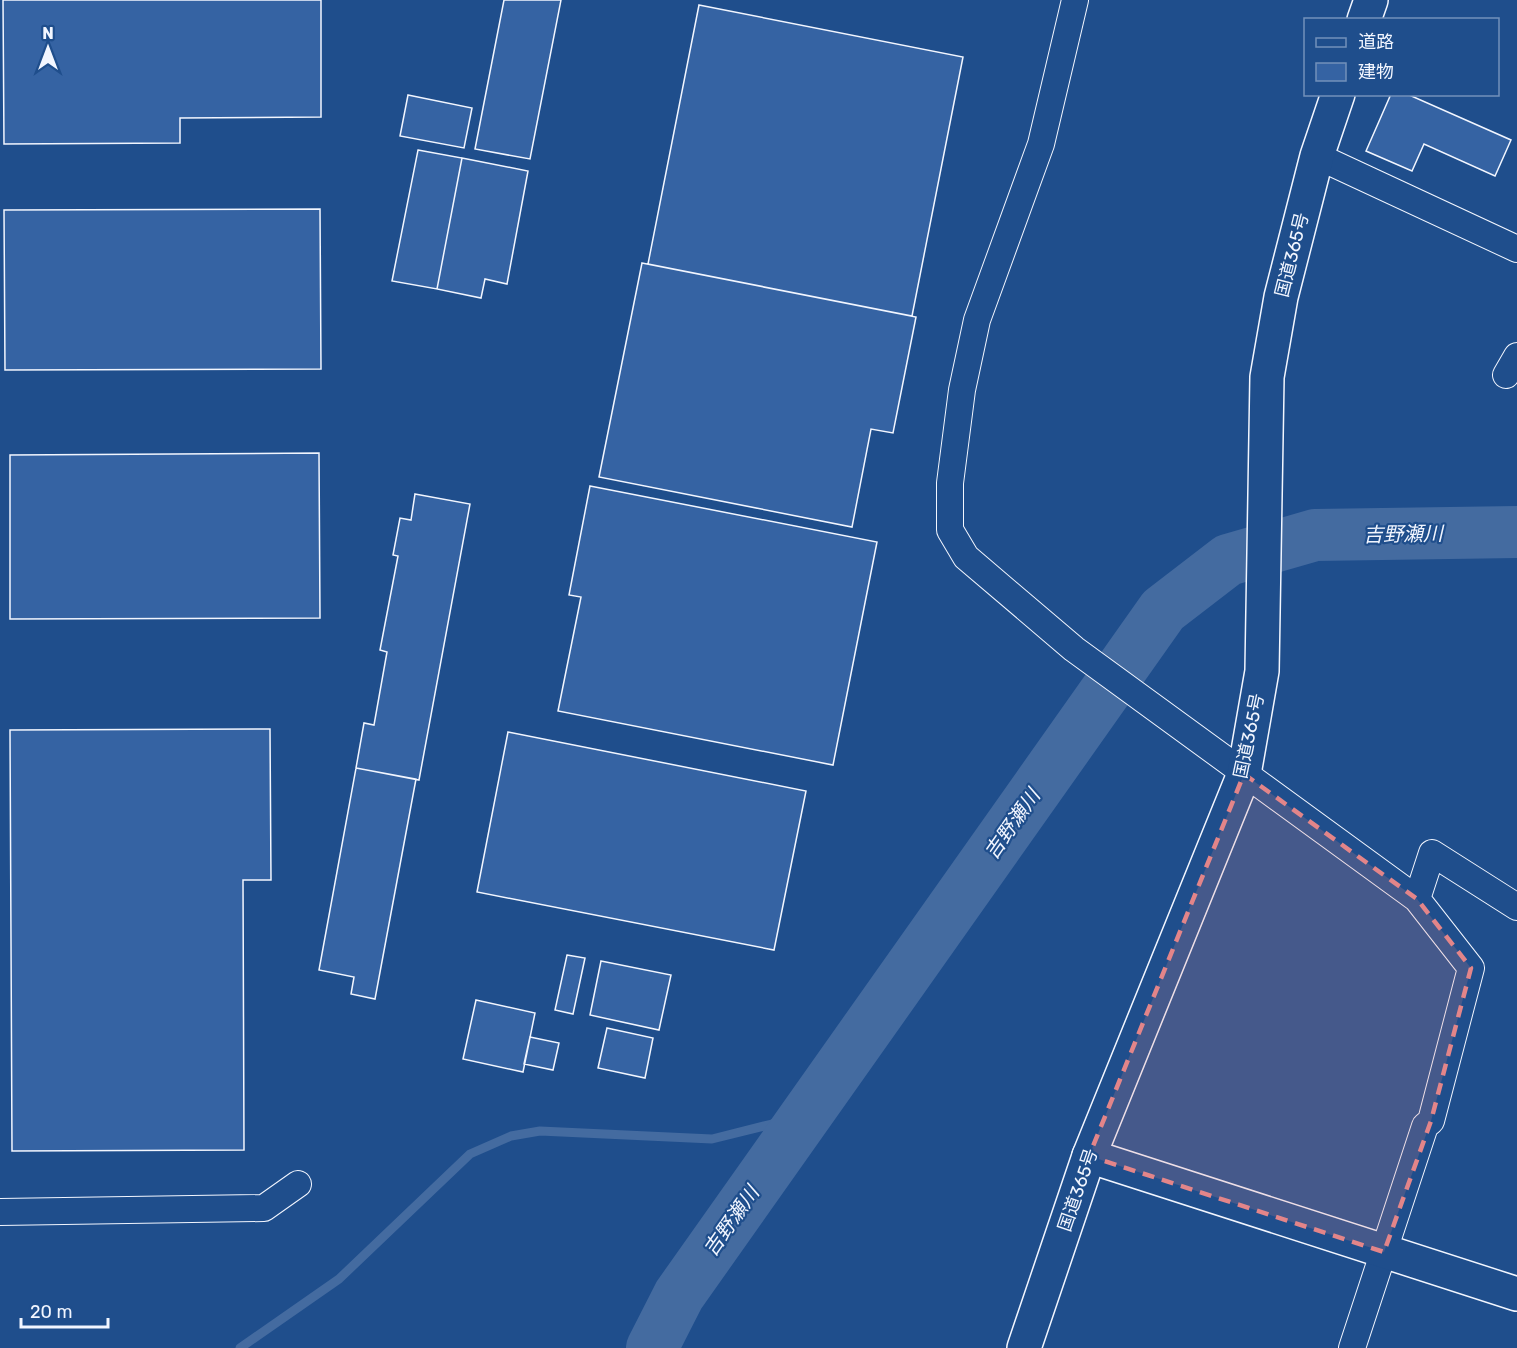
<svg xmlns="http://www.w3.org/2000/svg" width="1517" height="1348" font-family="Rubik,'Noto Sans JP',sans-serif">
<rect width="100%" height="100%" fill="#1f4e8c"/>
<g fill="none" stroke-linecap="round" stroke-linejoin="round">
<!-- stream -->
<path stroke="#446ba0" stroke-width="9" d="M 240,1348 L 339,1279 L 470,1154 L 511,1136 L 540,1131 L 712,1139 L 772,1124 L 808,1109"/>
<!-- river -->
<path stroke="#446ba0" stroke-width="52" d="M 652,1348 L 679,1295 L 1163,610 L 1228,560 L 1315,535 L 1517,532"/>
</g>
<!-- building -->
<path fill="#3563a3" stroke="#f2f6ff" stroke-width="1.5" d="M 3,0 L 321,0 L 321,117 L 180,118 L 180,143 L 4,144 Z
M 504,0 L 561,0 L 530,159 L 475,149 Z
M 699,5 L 963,57 L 912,316 L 648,264 Z
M 1391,94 L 1407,94 L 1511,140 L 1495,176 L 1424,144 L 1412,171 L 1366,151 Z
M 408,95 L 472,108 L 464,148 L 400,136 Z
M 418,150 L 462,158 L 437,289 L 392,281 Z
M 462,158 L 528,171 L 507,284 L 485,279 L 481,298 L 437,289 Z
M 320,209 L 321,369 L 5,370 L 4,210 Z
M 642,263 L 916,317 L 893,433 L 871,429 L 852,527 L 599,477 Z
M 319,453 L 320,618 L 10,619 L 10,455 Z
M 590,486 L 877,542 L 833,765 L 558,711 L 581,597 L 569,595 Z
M 415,494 L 470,504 L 419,780 L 356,768 L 364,723 L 374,725 L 387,652 L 380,650 L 398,556 L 393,555 L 400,518 L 411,520 Z
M 270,729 L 271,880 L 243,880 L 244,1150 L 12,1151 L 10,730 Z
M 508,732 L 806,791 L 774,950 L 477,892 Z
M 356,768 L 416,779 L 375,999 L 351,994 L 354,977 L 319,970 Z
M 567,955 L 585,958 L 573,1014 L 555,1010 Z
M 601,961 L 671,975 L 659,1030 L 590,1015 Z
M 476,1000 L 535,1013 L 523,1072 L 463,1059 Z
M 607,1028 L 653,1038 L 645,1078 L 598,1068 Z
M 530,1037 L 559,1043 L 553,1070 L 524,1064 Z"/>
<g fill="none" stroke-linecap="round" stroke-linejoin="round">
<defs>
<path id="minor" d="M 1075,0 L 1041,144 L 977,320 L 962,390 L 950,483 L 950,530 L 966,557 L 1074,649 L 1417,899 L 1471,968 L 1431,1121 L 1425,1126 L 1352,1348
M 1317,156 L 1517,249
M 1506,375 L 1517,356
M 1417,899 L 1432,853 L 1517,907
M 0,1212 L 264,1208 L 298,1184"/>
<path id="tertiary" d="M 1089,1156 L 1517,1294"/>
<path id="trunk" d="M 1364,20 L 1371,0
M 1024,1348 L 1089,1156 L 1244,774 L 1262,671 L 1267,377 L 1281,297 L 1317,156 L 1338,94"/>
</defs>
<!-- minor casing -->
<use href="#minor" stroke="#f2f6ff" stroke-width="28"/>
<!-- tertiary casing -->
<use href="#tertiary" stroke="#f2f6ff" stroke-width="36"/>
<!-- trunk casing -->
<use href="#trunk" stroke="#f2f6ff" stroke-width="36"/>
<!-- minor -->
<use href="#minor" stroke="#1f4e8c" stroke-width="26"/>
<!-- tertiary -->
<use href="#tertiary" stroke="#1f4e8c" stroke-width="33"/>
<!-- trunk -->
<use href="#trunk" stroke="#1f4e8c" stroke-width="33"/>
</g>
<!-- marked area -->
<path fill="#e38589" fill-opacity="0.2" stroke="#e38589" stroke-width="4.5" stroke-dasharray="12 8" stroke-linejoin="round" d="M 1244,774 L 1417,899 L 1471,968 L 1431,1121 L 1384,1252 L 1089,1156 Z"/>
<g text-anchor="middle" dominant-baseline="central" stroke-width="4.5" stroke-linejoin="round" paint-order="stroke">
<!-- street labels -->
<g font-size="18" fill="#f2f6ff" stroke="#1f4e8c">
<text transform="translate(1292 255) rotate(-76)">国道365号</text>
<text transform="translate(1249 736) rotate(-78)">国道365号</text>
<text transform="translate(1078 1190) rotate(-71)">国道365号</text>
</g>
<!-- water labels -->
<g font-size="20" font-style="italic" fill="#f2f6ff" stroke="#1f4e8c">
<text transform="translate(1403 534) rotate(-1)">吉野瀬川</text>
<text transform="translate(1012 824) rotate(-55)">吉野瀬川</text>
<text transform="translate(731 1221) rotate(-55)">吉野瀬川</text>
</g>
</g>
<!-- legend -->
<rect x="1304" y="18" width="195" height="78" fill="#1f4e8c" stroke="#7391ba" stroke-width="1.5"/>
<rect x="1316" y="38" width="30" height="9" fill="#1f4e8c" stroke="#7391ba" stroke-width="1.5"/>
<text x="1358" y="48" font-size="18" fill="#f2f6ff">道路</text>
<rect x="1316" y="63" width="30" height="18" fill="#3563a3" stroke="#7391ba" stroke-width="1.5"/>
<text x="1358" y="78" font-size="18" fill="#f2f6ff">建物</text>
<!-- north arrow -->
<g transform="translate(48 48)" stroke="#1f4e8c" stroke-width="4.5" paint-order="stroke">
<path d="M0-4.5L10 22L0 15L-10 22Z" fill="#f2f6ff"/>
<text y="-9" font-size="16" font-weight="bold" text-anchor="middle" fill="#f2f6ff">N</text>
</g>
<!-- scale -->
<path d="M21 1318v9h87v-9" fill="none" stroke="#f2f6ff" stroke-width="3"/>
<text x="30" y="1318" font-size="18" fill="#f2f6ff" stroke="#1f4e8c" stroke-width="4.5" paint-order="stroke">20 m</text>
</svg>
